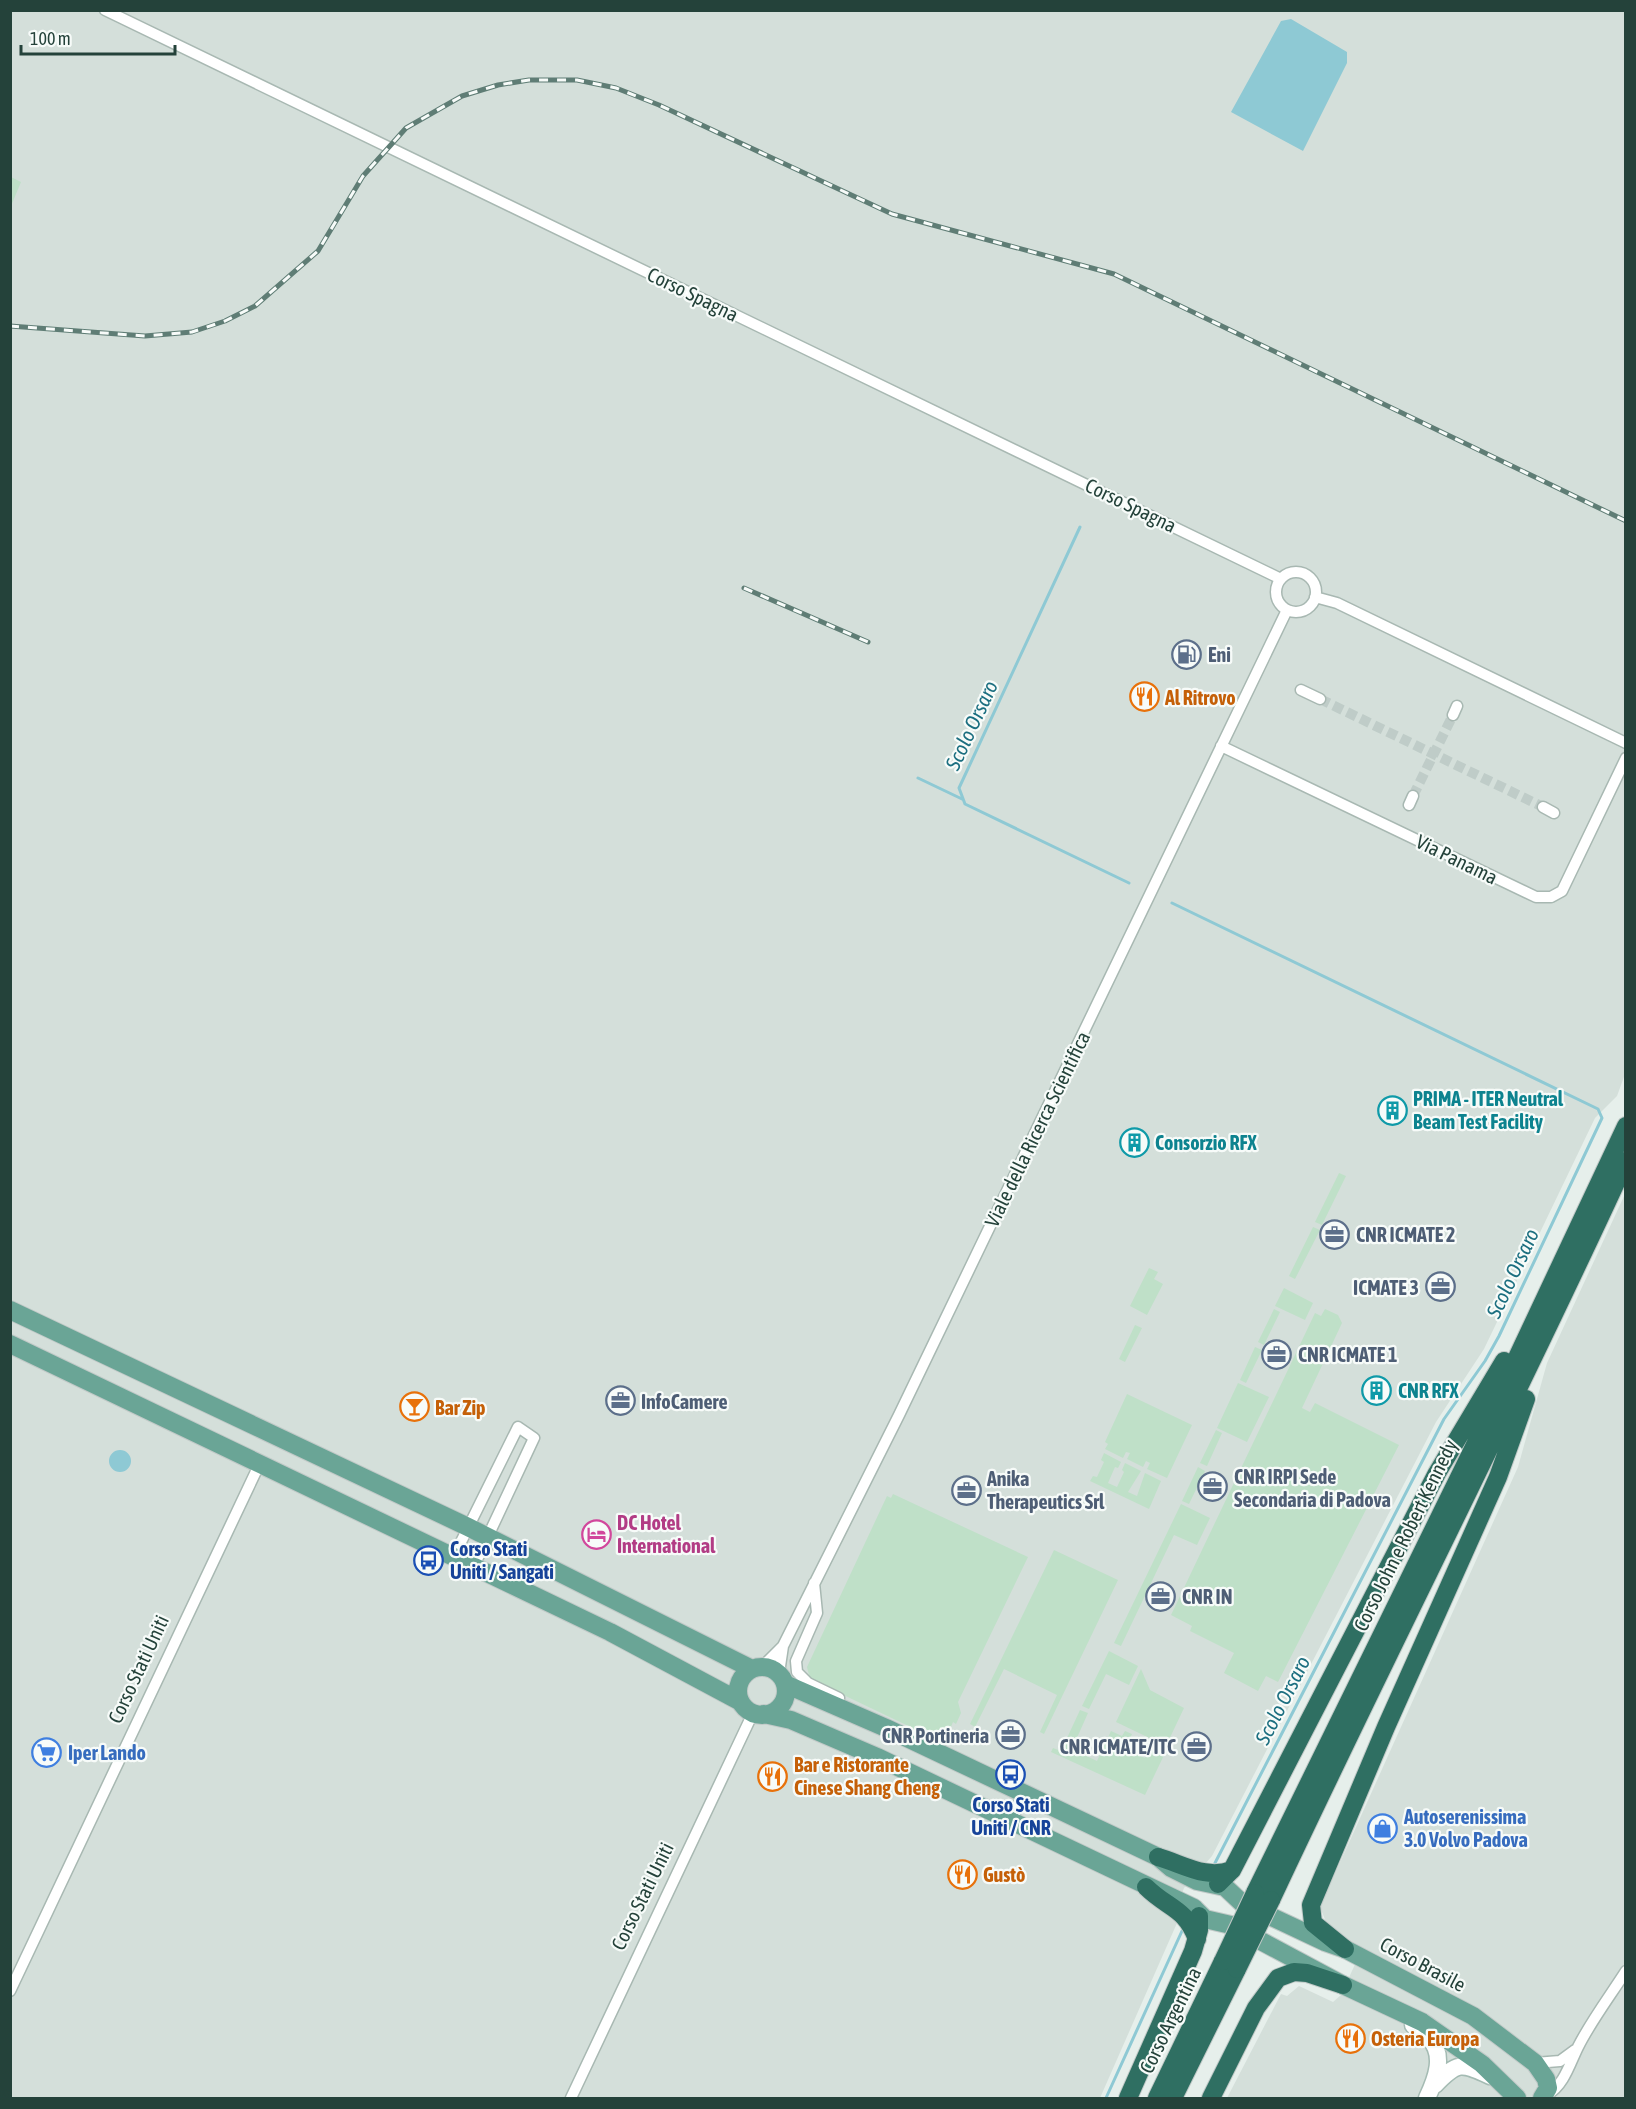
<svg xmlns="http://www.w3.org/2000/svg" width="1636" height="2109" font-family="'Asap Condensed',sans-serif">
<rect width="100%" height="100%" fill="#e6efeb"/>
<!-- built -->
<path fill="#d4dfda" d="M 11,11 L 1625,11 L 1625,1074 L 1617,1096 L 1595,1118 L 1484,1349 L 1436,1422 L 1212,1856 L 1184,1888 L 1172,1918 L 1177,1923 L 1100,2098 L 11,2098 Z
M 1625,1194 L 1625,2098 L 1227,2098 L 1281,1994 L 1287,1996 L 1299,1986 L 1333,2002 L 1341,1995 L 1362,1949 L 1330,1932 L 1320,1907 L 1518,1467 L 1547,1363 Z"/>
<!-- green -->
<path fill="#bfe0c8" d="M 11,177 L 21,182 L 11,206 Z
M 1339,1173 L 1346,1176 L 1322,1225 L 1315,1222 Z
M 1313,1227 L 1320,1230 L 1295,1279 L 1289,1276 Z
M 1149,1268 L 1158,1272 L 1154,1279 L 1163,1284 L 1147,1315 L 1130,1306 Z
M 1284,1288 L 1313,1303 L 1305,1320 L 1275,1306 Z
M 1274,1309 L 1280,1312 L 1264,1345 L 1258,1342 Z
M 1325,1309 L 1338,1315 L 1342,1323 L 1302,1408 L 1310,1412 L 1315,1403 L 1399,1445 L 1278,1682 L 1266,1676 L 1258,1691 L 1224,1673 L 1234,1653 L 1190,1631 L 1192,1626 L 1171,1615 L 1315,1313 L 1321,1316 Z
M 1135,1325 L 1142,1328 L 1125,1362 L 1119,1359 Z
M 1255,1347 L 1262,1350 L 1246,1383 L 1240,1380 Z
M 1238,1383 L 1269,1397 L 1247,1442 L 1217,1428 Z
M 1127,1394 L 1192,1425 L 1167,1478 L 1147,1469 L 1150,1463 L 1146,1461 L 1143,1467 L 1127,1459 L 1130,1453 L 1126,1452 L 1123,1458 L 1105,1449 L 1108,1444 L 1105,1442 Z
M 1216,1430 L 1222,1433 L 1207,1466 L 1200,1463 Z
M 1104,1453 L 1121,1462 L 1118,1468 L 1115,1467 L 1108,1483 L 1117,1487 L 1124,1472 L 1122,1470 L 1125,1463 L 1141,1471 L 1128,1492 L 1137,1496 L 1145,1473 L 1161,1481 L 1149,1509 L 1090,1481 L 1093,1476 L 1097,1477 L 1104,1462 L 1101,1460 Z
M 1198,1467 L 1205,1471 L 1189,1504 L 1182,1501 Z
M 893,1494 L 1028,1557 L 958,1702 L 961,1713 L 956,1724 L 953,1722 L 944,1743 L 810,1679 L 807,1667 L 887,1496 L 891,1498 Z
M 1181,1504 L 1210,1518 L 1197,1545 L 1174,1535 L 1121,1646 L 1114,1643 Z
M 1054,1550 L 1118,1580 L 1044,1734 L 1040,1732 L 1057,1695 L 1004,1669 L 975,1727 L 970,1724 Z
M 1109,1651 L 1138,1666 L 1129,1685 L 1106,1674 L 1089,1709 L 1082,1706 Z
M 1141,1669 L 1150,1690 L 1184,1708 L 1166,1746 L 1116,1722 Z
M 1080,1710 L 1088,1713 L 1072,1749 L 1097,1761 L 1111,1731 L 1122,1736 L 1125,1731 L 1132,1734 L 1125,1749 L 1145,1758 L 1152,1743 L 1165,1753 L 1145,1795 L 1051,1752 L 1053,1748 L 1061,1751 Z"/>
<!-- water -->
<path fill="#8ec9d4" d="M 1291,19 L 1347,52 L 1347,63 L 1303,151 L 1231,112 L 1281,21 Z
M109 1461a11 11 0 1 1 22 0a11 11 0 1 1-22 0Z"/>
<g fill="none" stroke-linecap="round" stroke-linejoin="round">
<!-- stream -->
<path stroke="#8ec9d4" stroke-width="3" d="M 1080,527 L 959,788 L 965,804 L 1129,883
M 918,778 L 962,799
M 1172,903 L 1598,1109 L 1602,1118 L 1499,1336 L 1485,1361 L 1444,1419 L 1215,1863
M 1106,2098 L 1182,1931"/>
<!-- street-tunnel -->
<path stroke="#bfccc8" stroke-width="10" stroke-dasharray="10 5" stroke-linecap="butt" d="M 1320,699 L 1543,807
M 1413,796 L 1453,715"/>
<defs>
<path id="street" d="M 105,10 L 1281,579
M1276 592a20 20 0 1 1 40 0a20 20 0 1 1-40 0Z
M 1315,597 L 1337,603 L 1626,743
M 1301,690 L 1320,699
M 1453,715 L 1457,706
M 1221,746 L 1536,897 L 1551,897 L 1562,891 L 1626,758
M 1409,805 L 1413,796
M 1543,807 L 1554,813
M 454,1556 L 518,1427 L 534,1438 L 474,1566
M 814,1583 L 817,1613 L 796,1661 L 797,1672 L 808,1683 L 839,1698
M 763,1666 L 783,1646
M 779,1673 L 783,1646 L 899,1415 L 1287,610
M 1011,1822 L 1023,1794
M 10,1991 L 260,1463
M 1535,2063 L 1560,2061 L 1575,2050
M 1548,2094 C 1564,2085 1570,2063 1578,2047 C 1591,2021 1610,1996 1626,1971
M 571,2098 L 753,1713"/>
<path id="secondary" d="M 1413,2025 C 1418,2030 1424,2032 1428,2037 C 1446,2054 1436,2079 1427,2098
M 1435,2085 C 1458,2061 1461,2063 1490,2076"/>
<path id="primary" d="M 10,1310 L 468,1527 L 752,1669
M 10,1344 L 610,1632 L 741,1702
M738 1691a24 24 0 1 1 48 0a24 24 0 1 1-48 0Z
M 785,1684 L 886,1728 L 1158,1857 L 1171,1868 L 1197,1881 L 1225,1887 L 1242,1903 L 1325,1942 L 1345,1949 L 1473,2016 L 1535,2063 L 1546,2079 L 1548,2088 L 1542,2098
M 764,1714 L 791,1720 L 877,1757 L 1194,1908
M 1194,1908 L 1205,1919 L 1231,1925 L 1343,1985 L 1422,2022 L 1482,2064 L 1517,2098"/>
<path id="highway" d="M 1158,1857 C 1183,1864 1206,1880 1232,1870
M 1218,1884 L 1232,1870 L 1437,1473 L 1504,1361
M 1146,1887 C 1168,1909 1185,1907 1197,1939
M 1255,1893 L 1499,1396 L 1626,1126
M 1271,1900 C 1387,1652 1512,1409 1626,1161
M 1345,1949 L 1313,1923 L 1311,1905 L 1386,1727 L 1498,1477 L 1526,1399
M 1128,2098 L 1193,1951 L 1199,1930 L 1199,1916
M 1157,2098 L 1223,1961
M 1173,2098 L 1237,1969
M 1211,2098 L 1256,2008 L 1278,1978 L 1294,1972 L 1307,1973 L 1343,1985"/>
</defs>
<!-- street casing -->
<use href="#street" stroke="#a8b8b2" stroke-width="13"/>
<!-- secondary casing -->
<use href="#secondary" stroke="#a4bbb3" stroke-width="19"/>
<!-- primary casing -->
<use href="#primary" stroke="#c2cac8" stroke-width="20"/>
<!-- highway casing -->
<use href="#highway" stroke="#c2cac8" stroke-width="20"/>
<!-- street -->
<use href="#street" stroke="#fff" stroke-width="10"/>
<!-- secondary -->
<use href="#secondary" stroke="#fff" stroke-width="16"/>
<!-- primary -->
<use href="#primary" stroke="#6aa596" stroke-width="18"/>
<!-- highway -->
<use href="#highway" stroke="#2f6f62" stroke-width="18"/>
<defs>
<path id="rail" d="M 10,326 L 145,336 L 192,332 L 225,321 L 255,306 L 318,251 L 363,176 L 406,128 L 462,96 L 498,85 L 529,80 L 577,80 L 616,88 L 659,105 L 892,214 L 1114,274 L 1626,521
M 744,588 L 868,642"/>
</defs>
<!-- rail casing -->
<use href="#rail" stroke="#5f7d75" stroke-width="5"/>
<!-- rail -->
<use href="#rail" stroke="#f7fbf9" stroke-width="3" stroke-dasharray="9" stroke-linecap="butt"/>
<defs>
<path id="highway-bridge" d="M 1223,1961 L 1255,1893
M 1237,1969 L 1271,1900"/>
</defs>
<!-- highway-bridge casing -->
<use href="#highway-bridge" stroke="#c2cac8" stroke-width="20" stroke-linecap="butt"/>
<!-- highway-bridge -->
<use href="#highway-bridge" stroke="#2f6f62" stroke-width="18"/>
</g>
<!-- icons -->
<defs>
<symbol id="fuel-ring" viewBox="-11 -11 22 22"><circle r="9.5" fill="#f7fbf9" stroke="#5c6f8a" stroke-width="1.5"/><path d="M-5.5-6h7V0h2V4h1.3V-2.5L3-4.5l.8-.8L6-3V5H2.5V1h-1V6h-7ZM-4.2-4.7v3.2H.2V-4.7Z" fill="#5c6f8a"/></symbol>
<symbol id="restaurant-ring" viewBox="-11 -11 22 22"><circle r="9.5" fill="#f7fbf9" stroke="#e8710a" stroke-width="1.5"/><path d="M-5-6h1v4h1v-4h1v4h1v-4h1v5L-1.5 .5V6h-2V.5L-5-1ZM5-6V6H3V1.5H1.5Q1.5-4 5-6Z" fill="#e8710a"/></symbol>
<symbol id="building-ring" viewBox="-11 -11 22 22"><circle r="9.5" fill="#f7fbf9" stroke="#0f9aa8" stroke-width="1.5"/><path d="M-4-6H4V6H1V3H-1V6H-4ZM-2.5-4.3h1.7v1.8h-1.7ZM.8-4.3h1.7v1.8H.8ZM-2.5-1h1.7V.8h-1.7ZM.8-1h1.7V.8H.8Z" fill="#0f9aa8"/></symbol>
<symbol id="office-ring" viewBox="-11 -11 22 22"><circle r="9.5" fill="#f7fbf9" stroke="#5c6f8a" stroke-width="1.5"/><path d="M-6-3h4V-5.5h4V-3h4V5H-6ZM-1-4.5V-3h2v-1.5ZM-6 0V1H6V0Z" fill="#5c6f8a"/></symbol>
<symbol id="bar-ring" viewBox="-11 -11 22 22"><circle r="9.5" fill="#f7fbf9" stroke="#e8710a" stroke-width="1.5"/><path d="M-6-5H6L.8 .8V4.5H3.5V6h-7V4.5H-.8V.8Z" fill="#e8710a"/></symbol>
<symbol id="hotel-ring" viewBox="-11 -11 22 22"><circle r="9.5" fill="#f7fbf9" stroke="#d1479c" stroke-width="1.5"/><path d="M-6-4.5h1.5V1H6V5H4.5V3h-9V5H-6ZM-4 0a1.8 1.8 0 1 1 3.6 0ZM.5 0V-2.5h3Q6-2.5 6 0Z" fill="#d1479c"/></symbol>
<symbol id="bus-ring" viewBox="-11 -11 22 22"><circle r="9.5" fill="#f7fbf9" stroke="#1a4fb4" stroke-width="1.5"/><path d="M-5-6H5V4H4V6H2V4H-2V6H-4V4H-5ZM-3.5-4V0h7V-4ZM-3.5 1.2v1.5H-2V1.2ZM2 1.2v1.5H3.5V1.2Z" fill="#1a4fb4"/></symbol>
<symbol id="supermarket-ring" viewBox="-11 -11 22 22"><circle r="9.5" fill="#f7fbf9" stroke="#3f7fe0" stroke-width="1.5"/><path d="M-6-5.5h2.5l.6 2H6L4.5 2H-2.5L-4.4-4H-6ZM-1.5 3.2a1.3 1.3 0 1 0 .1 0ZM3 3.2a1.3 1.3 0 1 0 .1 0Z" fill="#3f7fe0"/></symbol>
<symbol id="shop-ring" viewBox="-11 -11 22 22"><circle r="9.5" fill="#f7fbf9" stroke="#3f7fe0" stroke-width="1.5"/><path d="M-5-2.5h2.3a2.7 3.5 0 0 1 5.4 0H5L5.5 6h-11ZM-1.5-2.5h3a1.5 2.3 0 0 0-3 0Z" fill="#3f7fe0"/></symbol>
</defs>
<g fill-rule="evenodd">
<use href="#fuel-ring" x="1170" y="638" width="33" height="33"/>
<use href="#restaurant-ring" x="1128" y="680" width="33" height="33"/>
<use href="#building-ring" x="1376" y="1094" width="33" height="33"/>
<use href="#building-ring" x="1118" y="1126" width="33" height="33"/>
<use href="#office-ring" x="1318" y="1218" width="33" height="33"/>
<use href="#office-ring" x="1424" y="1270" width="33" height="33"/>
<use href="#office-ring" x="1260" y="1338" width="33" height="33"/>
<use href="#building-ring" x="1360" y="1374" width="33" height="33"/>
<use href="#office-ring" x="604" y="1384" width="33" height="33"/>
<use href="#bar-ring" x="398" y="1390" width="33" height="33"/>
<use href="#office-ring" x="1196" y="1470" width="33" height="33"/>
<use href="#office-ring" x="950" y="1474" width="33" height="33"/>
<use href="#hotel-ring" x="580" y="1518" width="33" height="33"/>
<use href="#bus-ring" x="412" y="1544" width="33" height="33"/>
<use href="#office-ring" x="1144" y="1580" width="33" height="33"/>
<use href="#office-ring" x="994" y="1718" width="33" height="33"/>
<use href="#office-ring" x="1180" y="1730" width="33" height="33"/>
<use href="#supermarket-ring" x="30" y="1736" width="33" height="33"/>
<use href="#bus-ring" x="994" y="1758" width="33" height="33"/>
<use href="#restaurant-ring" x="756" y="1760" width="33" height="33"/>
<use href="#shop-ring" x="1366" y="1812" width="33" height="33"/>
<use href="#restaurant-ring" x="946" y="1858" width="33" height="33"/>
<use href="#restaurant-ring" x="1334" y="2022" width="33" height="33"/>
</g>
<g text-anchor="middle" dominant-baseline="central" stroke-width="4.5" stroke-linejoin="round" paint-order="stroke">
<!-- street labels -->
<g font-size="20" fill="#24423a" stroke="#f7fbf9">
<text transform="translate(693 294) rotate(26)">Corso Spagna</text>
<text transform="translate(1131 505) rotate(26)">Corso Spagna</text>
<text transform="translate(1457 859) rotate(26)">Via Panama</text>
<text transform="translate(1037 1129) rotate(-64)">Viale della Ricerca Scientifica</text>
<text transform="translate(1405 1535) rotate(-64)">Corso John e Robert Kennedy</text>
<text transform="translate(138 1669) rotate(-65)">Corso Stati Uniti</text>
<text transform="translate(642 1896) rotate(-64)">Corso Stati Uniti</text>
<text transform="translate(1423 1964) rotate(28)">Corso Brasile</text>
<text transform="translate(1170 2020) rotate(-64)">Corso Argentina</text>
</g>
<!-- service labels -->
<g font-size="20" font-weight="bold" fill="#4e5e75" stroke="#f7fbf9" text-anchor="start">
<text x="1208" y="654">Eni</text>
<text x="1356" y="1234">CNR ICMATE 2</text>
<text x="1419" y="1287" text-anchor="end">ICMATE 3</text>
<text x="1298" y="1354">CNR ICMATE 1</text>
<text x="641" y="1401">InfoCamere</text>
<text x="1234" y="1476">CNR IRPI Sede<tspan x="1234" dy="23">Secondaria di Padova</tspan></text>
<text x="987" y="1478">Anika<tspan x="987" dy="23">Therapeutics Srl</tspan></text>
<text x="1182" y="1596">CNR IN</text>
<text x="989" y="1735" text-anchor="end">CNR Portineria</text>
<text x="1176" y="1746" text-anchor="end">CNR ICMATE/ITC</text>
</g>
<!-- food labels -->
<g font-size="20" font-weight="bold" fill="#c56008" stroke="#f7fbf9" text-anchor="start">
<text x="1165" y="697">Al Ritrovo</text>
<text x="435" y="1407">Bar Zip</text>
<text x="794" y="1764">Bar e Ristorante<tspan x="794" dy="23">Cinese Shang Cheng</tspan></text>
<text x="983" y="1874">Gustò</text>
<text x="1371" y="2038">Osteria Europa</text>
</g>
<!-- culture labels -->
<g font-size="20" font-weight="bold" fill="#0d838f" stroke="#f7fbf9" text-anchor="start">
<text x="1413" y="1098">PRIMA - ITER Neutral<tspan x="1413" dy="23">Beam Test Facility</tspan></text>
<text x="1155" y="1142">Consorzio RFX</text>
<text x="1398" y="1390">CNR RFX</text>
</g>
<!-- hotel labels -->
<g font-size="20" font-weight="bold" fill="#b23c85" stroke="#f7fbf9" text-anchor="start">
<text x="617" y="1522">DC Hotel<tspan x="617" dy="23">International</tspan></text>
</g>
<!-- transit labels -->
<g font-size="20" font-weight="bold" fill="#164399" stroke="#f7fbf9" text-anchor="start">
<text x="450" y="1548">Corso Stati<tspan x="450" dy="23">Uniti / Sangati</tspan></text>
<text x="1011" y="1804" text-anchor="middle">Corso Stati<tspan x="1011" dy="23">Uniti / CNR</tspan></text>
</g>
<!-- shop labels -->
<g font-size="20" font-weight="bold" fill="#366cbe" stroke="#f7fbf9" text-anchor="start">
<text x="68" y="1752">Iper Lando</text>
<text x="1404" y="1816">Autoserenissima<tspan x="1404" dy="23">3.0 Volvo Padova</tspan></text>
</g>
<!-- water labels -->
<g font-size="21" font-style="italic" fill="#1c6f80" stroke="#f7fbf9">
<text transform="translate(971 725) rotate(-65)">Scolo Orsaro</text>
<text transform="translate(1512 1273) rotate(-65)">Scolo Orsaro</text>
<text transform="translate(1282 1700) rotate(-63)">Scolo Orsaro</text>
</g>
</g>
<!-- border -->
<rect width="1636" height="2109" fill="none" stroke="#24423a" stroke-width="24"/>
<!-- scale -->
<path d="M21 45v9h154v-9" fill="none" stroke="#24423a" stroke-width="3"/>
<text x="30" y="45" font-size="18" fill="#24423a" stroke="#f7fbf9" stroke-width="4.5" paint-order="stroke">100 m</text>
</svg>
